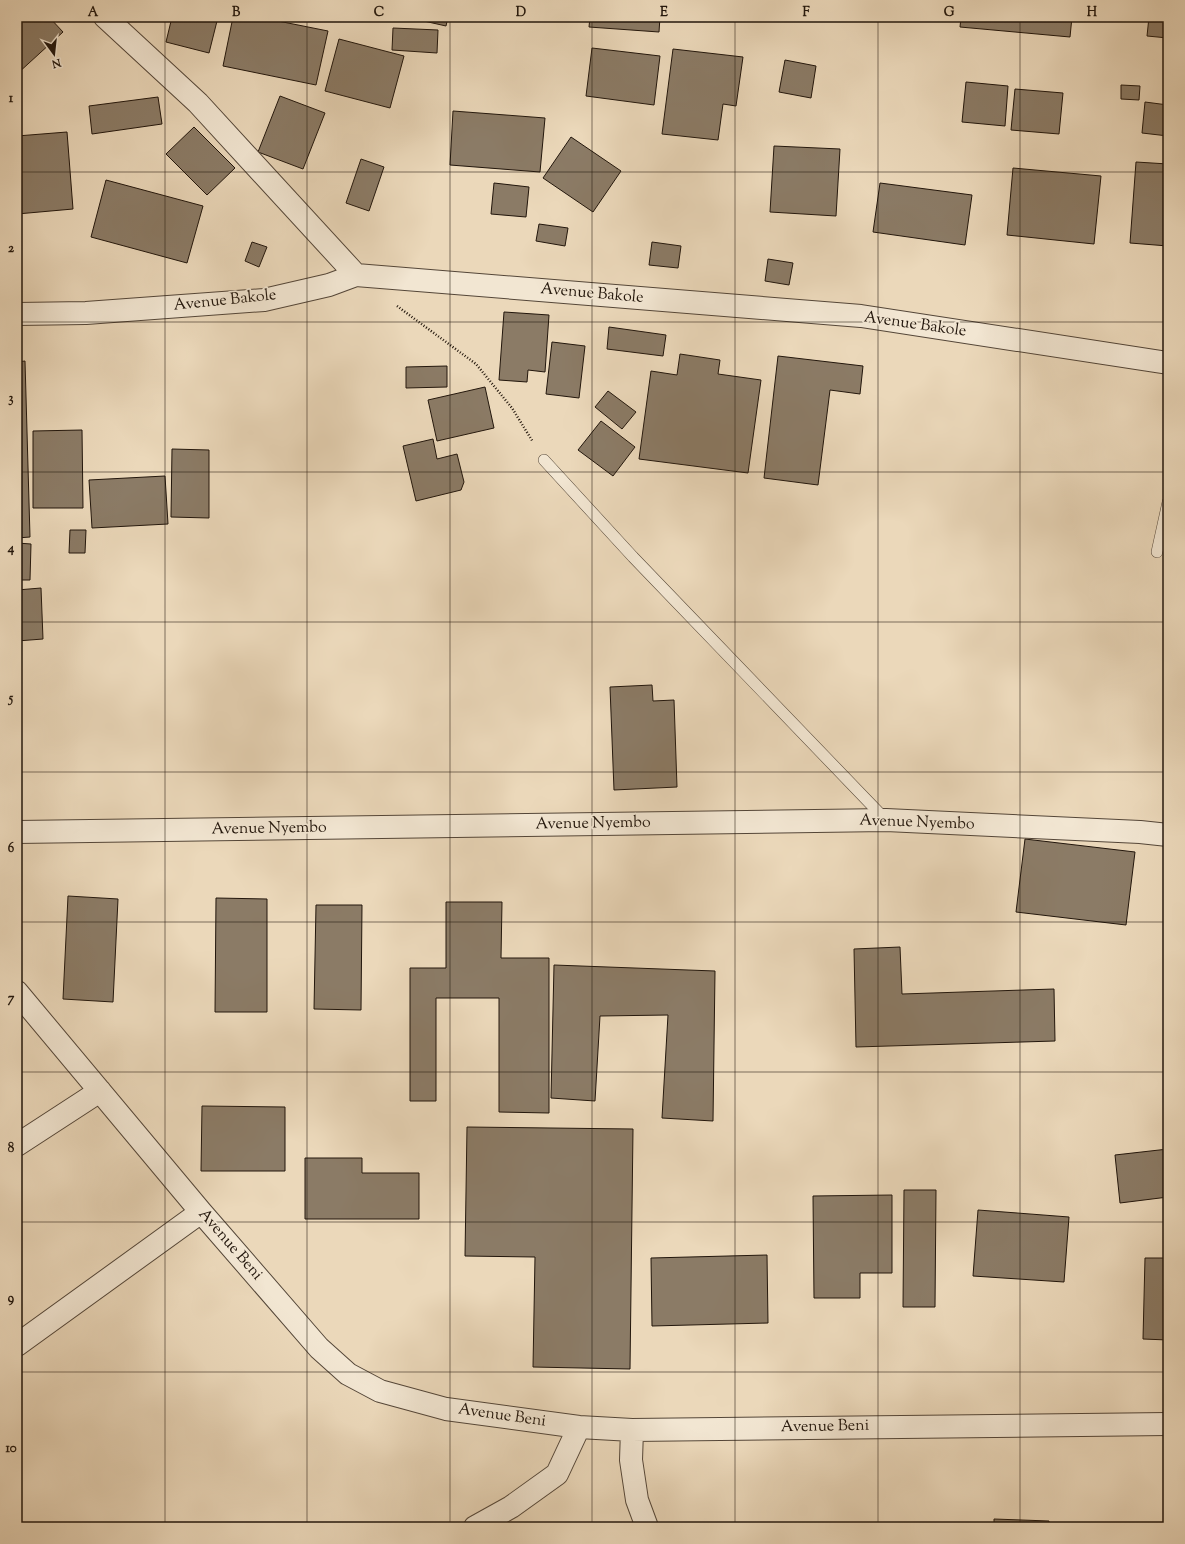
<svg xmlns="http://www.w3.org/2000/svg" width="1185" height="1544" font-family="'Sorts Mill Goudy',serif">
<rect width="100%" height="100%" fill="#ebd8ba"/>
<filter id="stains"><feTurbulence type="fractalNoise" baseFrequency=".005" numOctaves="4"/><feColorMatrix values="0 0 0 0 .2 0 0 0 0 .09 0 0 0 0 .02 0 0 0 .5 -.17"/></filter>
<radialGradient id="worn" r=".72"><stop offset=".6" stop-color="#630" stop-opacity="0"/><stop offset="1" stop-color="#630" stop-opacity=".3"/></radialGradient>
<!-- building -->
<path fill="#8b7b66" stroke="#22160c" d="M 17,17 L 49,17 L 63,32 L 17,74 Z
M 172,17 L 218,17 L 209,53 L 166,42 Z
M 233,17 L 258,17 L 328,31 L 316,85 L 223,66 Z
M 406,17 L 448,17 L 446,26 Z
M 590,17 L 660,17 L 659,32 L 589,27 Z
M 961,17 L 1072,17 L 1070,37 L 960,27 Z
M 1149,17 L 1168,17 L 1168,38 L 1147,36 Z
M 393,28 L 438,30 L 437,53 L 392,50 Z
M 339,39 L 404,56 L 390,108 L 325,91 Z
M 592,48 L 660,56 L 654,105 L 586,96 Z
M 673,49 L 743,57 L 736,106 L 723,104 L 718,140 L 662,134 Z
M 785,60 L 816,66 L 811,98 L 779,92 Z
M 966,82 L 1008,86 L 1005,126 L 962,122 Z
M 1121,85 L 1140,86 L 1139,100 L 1121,99 Z
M 1015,89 L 1063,93 L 1059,134 L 1011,130 Z
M 280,96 L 325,113 L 303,169 L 258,152 Z
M 158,97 L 162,124 L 92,134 L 89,106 Z
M 1145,102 L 1168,105 L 1168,136 L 1142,133 Z
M 453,111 L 545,118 L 540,172 L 450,165 Z
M 194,127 L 235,168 L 207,195 L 166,154 Z
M 67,132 L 73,209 L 17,214 L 17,136 Z
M 571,137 L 621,171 L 593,212 L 543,178 Z
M 774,146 L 840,149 L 836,216 L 770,212 Z
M 361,159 L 384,167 L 369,211 L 346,203 Z
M 1136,162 L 1168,164 L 1168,246 L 1130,243 Z
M 1013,168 L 1101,176 L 1094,244 L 1007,235 Z
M 106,180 L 203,206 L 187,263 L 91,237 Z
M 494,183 L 529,187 L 526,217 L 491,214 Z
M 880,183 L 972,195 L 965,245 L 873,232 Z
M 539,224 L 568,228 L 565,246 L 536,241 Z
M 252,242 L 267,247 L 259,267 L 245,261 Z
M 652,242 L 681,246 L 678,268 L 649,265 Z
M 768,259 L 793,263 L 789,285 L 765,281 Z
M 504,312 L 549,315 L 545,372 L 528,370 L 527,382 L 499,380 Z
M 609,327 L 666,335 L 663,356 L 607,349 Z
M 552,342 L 585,346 L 579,398 L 546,394 Z
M 680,354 L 720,360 L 718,374 L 761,380 L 748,473 L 639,459 L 651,371 L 677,375 Z
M 778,356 L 863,366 L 860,394 L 830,390 L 818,485 L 764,478 Z
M 25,361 L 30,537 L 17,538 L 17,362 Z
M 447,366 L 447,387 L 406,388 L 406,367 Z
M 485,387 L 494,428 L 437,441 L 428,400 Z
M 608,391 L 636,412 L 622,429 L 595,407 Z
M 601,421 L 635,447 L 613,476 L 578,450 Z
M 82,430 L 83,508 L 33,508 L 33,431 Z
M 433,439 L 437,459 L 457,454 L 464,482 L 461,490 L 416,501 L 403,446 Z
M 172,449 L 209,450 L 209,518 L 171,517 Z
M 165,476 L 168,524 L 92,528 L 89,480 Z
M 70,530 L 86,530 L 85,553 L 69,553 Z
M 17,543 L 31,544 L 30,580 L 17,580 Z
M 41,588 L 43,639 L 17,641 L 17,590 Z
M 652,685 L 653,701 L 674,700 L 677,787 L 614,790 L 610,687 Z
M 1025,839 L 1135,852 L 1126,925 L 1016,912 Z
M 68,896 L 118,899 L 113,1002 L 63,999 Z
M 216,898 L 267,899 L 267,1012 L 215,1012 Z
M 446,902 L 502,902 L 501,958 L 549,958 L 549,1113 L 499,1112 L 499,998 L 436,998 L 436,1101 L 410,1101 L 410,968 L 446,968 Z
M 316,905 L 362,905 L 361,1010 L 314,1009 Z
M 900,947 L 902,994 L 1054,989 L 1055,1041 L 856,1047 L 854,949 Z
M 554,965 L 715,971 L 713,1121 L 662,1118 L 668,1015 L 600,1016 L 595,1101 L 551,1098 Z
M 202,1106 L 285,1107 L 285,1171 L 201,1171 Z
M 467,1127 L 633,1129 L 630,1369 L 533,1367 L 535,1257 L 465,1256 Z
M 1168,1149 L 1168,1197 L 1120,1203 L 1115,1155 Z
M 305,1158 L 362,1158 L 362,1173 L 419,1173 L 419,1219 L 305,1219 Z
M 904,1190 L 936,1190 L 935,1307 L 903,1307 Z
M 892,1195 L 892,1273 L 860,1273 L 860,1298 L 814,1298 L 813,1196 Z
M 978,1210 L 1069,1217 L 1064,1282 L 973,1276 Z
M 767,1255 L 768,1323 L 652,1326 L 651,1258 Z
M 1145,1258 L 1168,1258 L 1168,1340 L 1143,1339 Z
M 994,1519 L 1049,1521 L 1049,1527 L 994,1527 Z"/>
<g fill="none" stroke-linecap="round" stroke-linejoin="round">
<defs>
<path id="lane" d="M 544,460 L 633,557 L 885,819
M 1157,552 L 1168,502"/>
<path id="street" d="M 105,17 L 198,103 L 356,275
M 17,314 L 86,313 L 264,300 L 329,285 L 356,275 L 861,316 L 1168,363
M 17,832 L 886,820 L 1140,832 L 1168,835
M 17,992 L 201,1212 L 319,1348 L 348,1374 L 380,1391 L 446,1409 L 579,1427 L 632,1430 L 1168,1424
M 17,1145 L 100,1091
M 17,1345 L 201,1212
M 632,1430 L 631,1460 L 637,1500 L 647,1527
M 475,1527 L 511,1507 L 557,1474 L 579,1427"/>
</defs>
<!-- lane casing -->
<use href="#lane" stroke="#544638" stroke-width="12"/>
<!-- street casing -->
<use href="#street" stroke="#544638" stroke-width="24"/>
<!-- path -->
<path stroke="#22160c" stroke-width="2.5" stroke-dasharray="1 2" stroke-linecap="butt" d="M 397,306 L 476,364 L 512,408 L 533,442"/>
<!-- lane -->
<use href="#lane" stroke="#f2e6d2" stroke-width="11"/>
<!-- street -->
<use href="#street" stroke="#f2e6d2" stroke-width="22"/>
</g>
<!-- grid -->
<path fill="none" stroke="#22160c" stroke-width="1" stroke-opacity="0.55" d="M 165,17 L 165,1527M 307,17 L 307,1527M 450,17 L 450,1527M 592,17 L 592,1527M 735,17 L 735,1527M 878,17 L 878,1527M 1020,17 L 1020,1527M 17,172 L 1168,172M 17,322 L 1168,322M 17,472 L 1168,472M 17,622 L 1168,622M 17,772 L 1168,772M 17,922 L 1168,922M 17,1072 L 1168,1072M 17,1222 L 1168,1222M 17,1372 L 1168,1372"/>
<g text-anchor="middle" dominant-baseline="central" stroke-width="3.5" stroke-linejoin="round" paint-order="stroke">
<!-- street labels -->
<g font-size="16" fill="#22160c" stroke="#f2e6d2">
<text transform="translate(592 294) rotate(5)">Avenue Bakole</text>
<text transform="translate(225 301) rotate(-6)">Avenue Bakole</text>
<text transform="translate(915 325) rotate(8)">Avenue Bakole</text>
<text transform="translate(917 823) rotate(2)">Avenue Nyembo</text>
<text transform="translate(593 824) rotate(-1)">Avenue Nyembo</text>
<text transform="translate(269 829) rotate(-1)">Avenue Nyembo</text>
<text transform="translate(230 1245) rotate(49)">Avenue Beni</text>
<text transform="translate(502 1416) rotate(8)">Avenue Beni</text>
<text transform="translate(825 1427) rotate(-1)">Avenue Beni</text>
</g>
</g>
<!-- margin -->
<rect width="1185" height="1544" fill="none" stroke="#ebd8ba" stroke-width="44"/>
<!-- north arrow -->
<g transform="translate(54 54) rotate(165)" stroke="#f2e6d2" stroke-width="3" paint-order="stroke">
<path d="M0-3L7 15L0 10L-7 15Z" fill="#22160c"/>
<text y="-6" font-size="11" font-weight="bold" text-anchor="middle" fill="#22160c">N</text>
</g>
<rect x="22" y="22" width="1141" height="1500" fill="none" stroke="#22160c" stroke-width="1.5"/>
<g font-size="13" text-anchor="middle" font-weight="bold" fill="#22160c">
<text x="93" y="16">A</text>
<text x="236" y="16">B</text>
<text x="379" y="16">C</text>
<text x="521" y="16">D</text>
<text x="664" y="16">E</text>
<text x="806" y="16">F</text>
<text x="949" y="16">G</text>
<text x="1092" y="16">H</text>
<text x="11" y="102">1</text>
<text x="11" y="252">2</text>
<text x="11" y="402">3</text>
<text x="11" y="552">4</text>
<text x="11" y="702">5</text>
<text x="11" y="852">6</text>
<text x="11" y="1002">7</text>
<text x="11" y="1152">8</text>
<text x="11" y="1302">9</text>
<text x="11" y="1452">10</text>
</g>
<rect width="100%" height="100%" filter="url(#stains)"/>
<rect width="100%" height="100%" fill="url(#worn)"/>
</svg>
